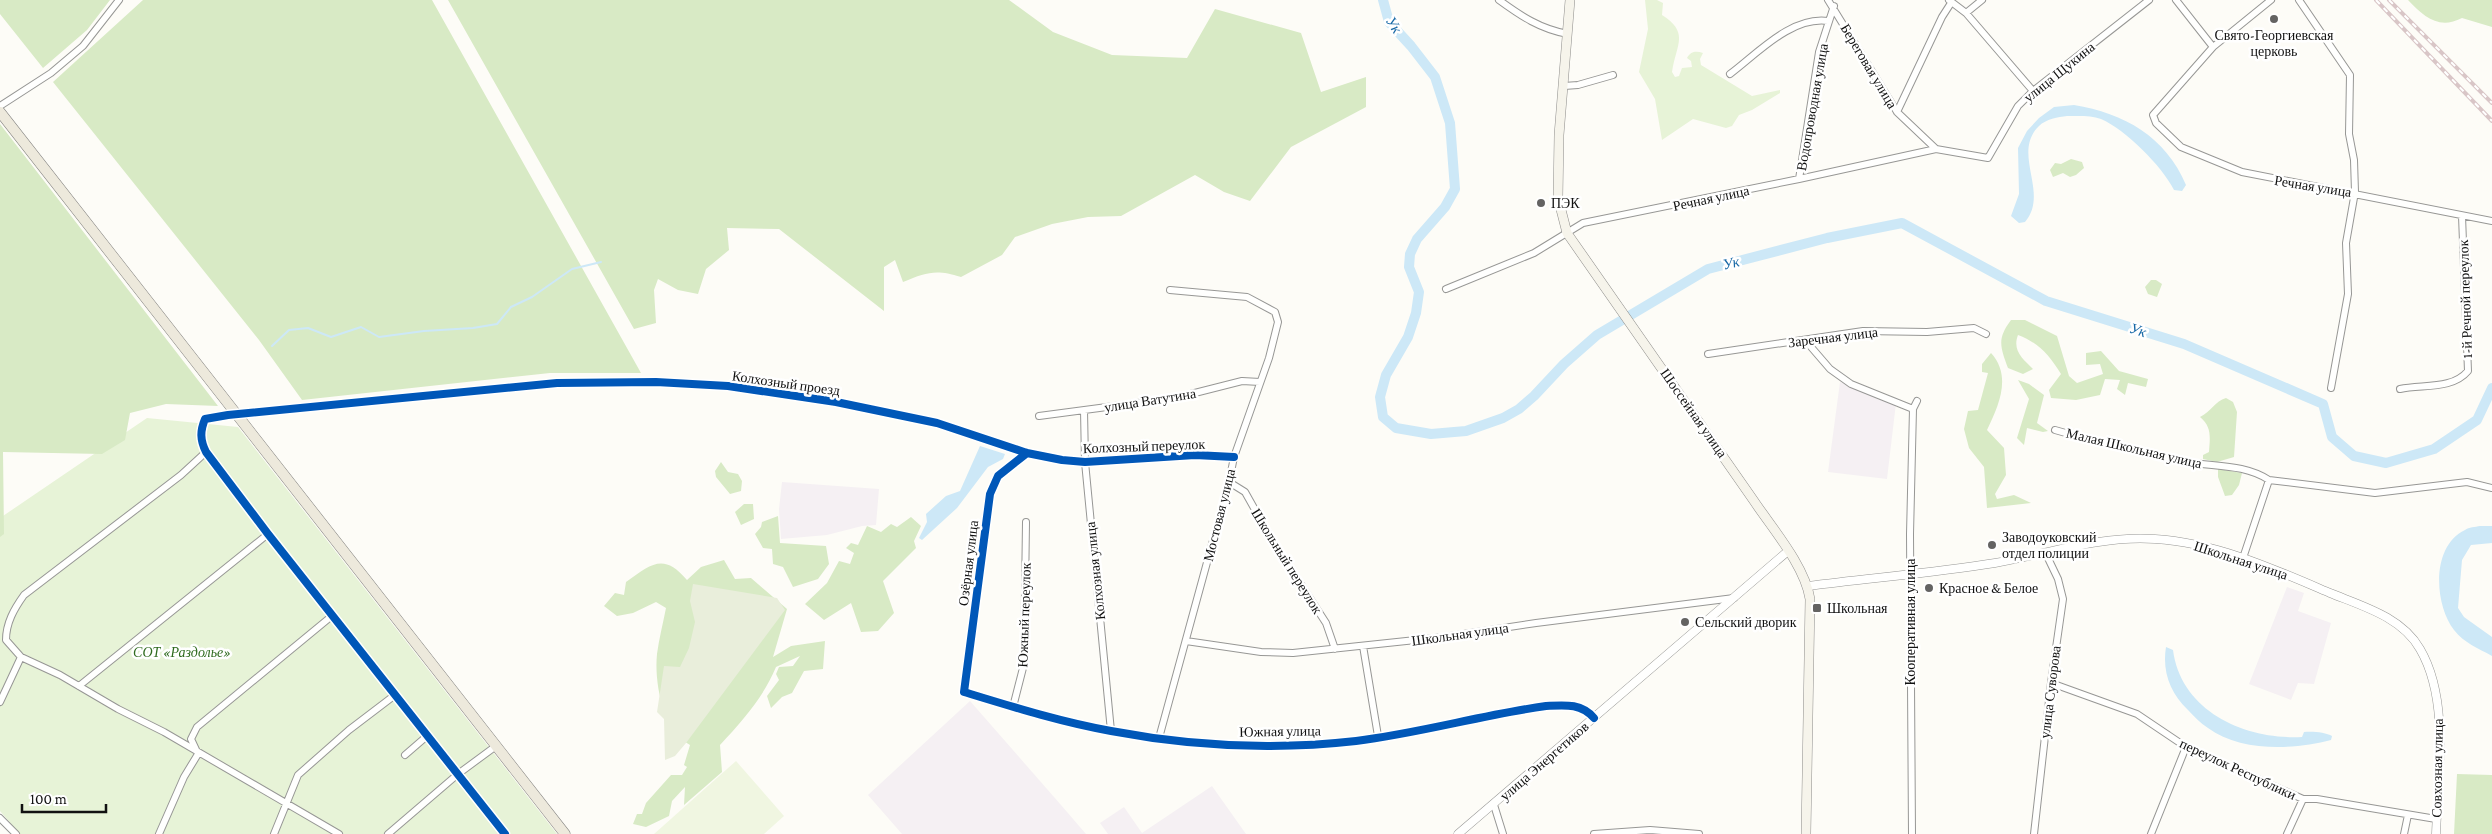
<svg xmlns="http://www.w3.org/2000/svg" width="2492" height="834" font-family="'Crimson Pro',serif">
<rect width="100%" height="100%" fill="#fdfcf7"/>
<!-- industrial -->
<path fill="#f5f0f3" d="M 1840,382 L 1896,403 L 1887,479 L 1828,472 Z
M 782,482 L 879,489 L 876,525 L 862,526 L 827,535 L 781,539 L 779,509 Z
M 2287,587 L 2304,593 L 2298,611 L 2331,623 L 2314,684 L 2298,683 L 2291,700 L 2249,684 Z
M 970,701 L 1061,805 L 1086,834 L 902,834 L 868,795 Z
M 1212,786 L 1246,834 L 1108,834 L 1100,823 L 1124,807 L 1142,833 Z"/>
<!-- green -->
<path fill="#e7f3d7" d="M 1645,0 L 1657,0 L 1663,3 L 1662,15 C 1690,33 1676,44 1672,72 L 1675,77 L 1679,76 L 1682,68 L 1692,67 L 1691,61 L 1687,58 C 1691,51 1696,51 1703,53 L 1700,59 L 1701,65 L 1752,96 L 1780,90 L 1780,93 L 1752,110 L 1739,115 L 1732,126 L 1726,128 L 1693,119 L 1662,140 L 1655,99 L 1639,72 L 1648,29 Z
M 147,418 L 238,427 L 557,834 L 20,834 L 0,811 L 0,518 Z"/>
<!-- forest -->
<path fill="#d8eac5" d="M 0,0 L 110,0 L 87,30 L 43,68 L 0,14 Z
M 143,0 L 432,0 L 641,373 L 550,373 L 302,400 L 259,340 L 53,82 Z
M 448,0 L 1009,0 L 1053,32 L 1112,55 L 1187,58 L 1215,9 L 1301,33 L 1321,92 L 1366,77 L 1366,107 L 1291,147 L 1250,201 L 1224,192 L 1195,175 L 1121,216 L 1088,217 L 1052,224 L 1015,237 L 1002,255 L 961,277 C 936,269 927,272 903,282 L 895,260 L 884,267 L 884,311 L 779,229 L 727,228 L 729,250 L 706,269 L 698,294 L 678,290 L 658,279 L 654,290 L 656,323 L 634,329 Z
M 2408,0 L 2492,0 L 2492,27 L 2462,18 C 2439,30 2424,17 2408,0 Z
M 0,124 L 218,406 L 166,404 L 130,413 L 125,440 L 102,454 L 3,452 L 4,534 L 0,537 Z
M 2071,159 L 2082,162 L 2084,168 L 2076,175 L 2070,177 L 2063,173 L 2053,177 L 2050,170 L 2055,163 L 2061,164 Z
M 2151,280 L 2156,280 L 2162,284 L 2157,297 L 2148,294 L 2145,287 Z
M 2011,320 L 2025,320 L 2057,336 L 2069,376 L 2077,383 L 2103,374 L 2100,364 L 2086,365 L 2086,353 L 2101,351 L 2119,371 L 2148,379 L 2146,387 L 2128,383 L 2125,395 L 2117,389 L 2120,380 L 2105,379 L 2100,395 L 2076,400 L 2051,398 L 2049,390 L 2061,374 C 2049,355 2039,343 2018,335 C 2012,351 2023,359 2033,369 L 2023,374 L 2008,368 C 2000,346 1997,339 2011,320 Z
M 1991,353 C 2012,376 1999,405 1987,430 L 2004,448 L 2006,475 L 1995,494 L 1997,499 L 2014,495 L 2031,503 L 1987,508 L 1984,467 L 1969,448 L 1964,429 L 1968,411 L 1978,410 L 1988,373 L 1982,372 L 1982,364 Z
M 2018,380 L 2029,384 L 2044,395 L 2037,423 L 2048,431 L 2043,432 L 2027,428 L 2024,445 L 2017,438 L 2029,399 Z
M 2226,398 L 2233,402 L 2237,412 L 2234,457 L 2217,462 L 2203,459 L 2203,455 L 2209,452 C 2210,437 2212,427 2200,417 C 2211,412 2215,401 2226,398 Z
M 721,462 L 728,472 L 738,474 L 742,481 L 741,491 L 730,494 L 716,477 L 715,471 Z
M 2218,469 L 2242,473 L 2239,485 L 2232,495 L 2225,496 L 2218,477 Z
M 744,504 L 753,504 L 754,519 L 741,525 L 735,512 Z
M 778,516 L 780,543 L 826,546 L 829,564 L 818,579 L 793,587 L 783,567 L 773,564 L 772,549 L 763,548 L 755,534 L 761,527 L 762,522 Z
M 911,517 L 921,526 L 914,541 L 916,548 L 883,581 L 894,613 L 878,631 L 861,632 L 851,603 L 824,620 L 805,604 L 827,583 L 839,561 L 850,564 L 854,553 L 846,548 L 851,543 L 858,545 L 867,526 L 881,532 L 891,524 L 897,527 Z
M 724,560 L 735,579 L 751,578 L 787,609 L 773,657 L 791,646 L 825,641 L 823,669 L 804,671 L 792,693 L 782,697 L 771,708 L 767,696 L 779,680 L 776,674 L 779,667 L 793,666 L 800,656 L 776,667 C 763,698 743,720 720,745 L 722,772 L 684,805 L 685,787 L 672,801 L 669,816 L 646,827 L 633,824 L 637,814 L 642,814 L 646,803 L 671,775 L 682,775 L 687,767 L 684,765 L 690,745 C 663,731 654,683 657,654 C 659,639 663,623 666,608 L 656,602 L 633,613 L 617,616 L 604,606 L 615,593 L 624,595 L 626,582 C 652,563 664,553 687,580 L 701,567 Z
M 2457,774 L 2492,775 L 2492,834 L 2454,834 Z"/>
<!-- cemetery -->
<path fill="#e9eedb" d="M 693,584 L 777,598 L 785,610 L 686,743 L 675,756 L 665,760 L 664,719 L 657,712 L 664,666 L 680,667 L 689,648 L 695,622 L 690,601 Z"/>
<!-- pitch -->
<path fill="#f0f6e1" d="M 736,761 L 784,816 L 764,834 L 654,834 Z"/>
<!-- water -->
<path fill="#cde8f7" d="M 2074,105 C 2124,113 2166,137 2186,185 L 2182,191 L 2174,190 C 2162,166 2126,130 2101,119 C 2091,115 2077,116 2067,116 C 2058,117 2046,119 2039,126 C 2011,153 2050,193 2025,222 L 2019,223 L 2011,216 L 2019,194 L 2018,148 L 2027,131 L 2039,118 L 2054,107 Z
M 980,446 L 1005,454 L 1003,459 L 988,467 L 957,508 L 922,540 L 919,538 L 927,522 L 926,514 L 946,496 L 960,491 Z
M 2480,526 L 2492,526 L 2492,543 L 2471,545 L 2462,560 L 2458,608 L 2464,617 L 2492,637 L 2492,656 C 2478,648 2464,643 2454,630 C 2434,604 2431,546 2465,530 C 2469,527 2475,527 2480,526 Z
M 2166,647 L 2173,650 C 2181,712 2246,740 2302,737 L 2304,732 C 2311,731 2326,732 2332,736 L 2331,740 C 2294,750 2240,752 2208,728 C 2200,723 2194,716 2188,710 C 2170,693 2162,671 2166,647 Z"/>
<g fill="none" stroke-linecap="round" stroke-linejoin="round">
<!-- stream -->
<path stroke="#cde8f7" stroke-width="2" d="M 272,346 L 289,330 L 308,328 L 331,337 L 361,327 L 379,337 L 424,331 L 473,328 L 497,324 L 511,307 L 532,297 L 572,269 L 601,262"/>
<!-- river -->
<path stroke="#cde8f7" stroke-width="10" d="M 1383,0 L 1389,22 L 1411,46 L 1435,77 L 1450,123 L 1455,189 L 1445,207 L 1417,239 L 1410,254 L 1409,267 L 1419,292 L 1416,313 L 1408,337 L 1386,375 L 1380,397 L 1383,417 L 1396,428 L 1431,434 L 1466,431 L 1503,418 L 1519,409 L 1534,396 L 1564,364 L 1597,335 L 1708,269 L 1827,238 L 1902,223 L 2046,301 L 2184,344 L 2323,404 L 2332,437 L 2354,456 L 2386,463 L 2434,449 L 2477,420 L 2492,388"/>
<defs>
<path id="minor" d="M 1499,0 C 1521,16 1540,29 1568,34
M 1828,0 L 1897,112 L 1936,149
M 1949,0 L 1966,13 L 2033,91
M 2176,0 L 2213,47
M 2271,0 L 2213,47 L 2153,115 L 2156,123 L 2181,147 L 2242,172 L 2492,221
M 2299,0 L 2350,75 L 2349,134 L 2354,160 L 2355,192 L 2346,243 L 2348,294 L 2331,388
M 1966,13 L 1982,0
M 1730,74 C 1757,54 1791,16 1828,21
M 1564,86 L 1578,85 L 1613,75
M 0,106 L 51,73 L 83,46 L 119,0
M 1897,112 L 1942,17 L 1951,3
M 1799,179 L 1819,52 L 1834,6
M 1446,289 L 1534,253 L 1583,223 L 1799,179 L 1936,149 L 1988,158 L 2018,106 L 2033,91 L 2149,0
M 1805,340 L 1830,369 L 1851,384 L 1913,409
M 1708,354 L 1863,331 L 1927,332 L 1974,328 L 1986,334
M 2400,389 C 2422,384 2452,390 2468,371 L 2462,216
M 1084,410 L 1085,462 L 1111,731
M 1039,416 L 1175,398 L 1242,381 L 1260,382
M 2055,430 C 2099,443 2143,454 2187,462 C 2216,467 2244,464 2269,480 L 2375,493 L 2467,482 L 2492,488
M 1027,453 L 998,476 L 990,494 L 964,692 C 1013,707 1061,722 1111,731 C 1190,746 1276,750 1356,741 C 1420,733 1482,715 1546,706 C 1565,705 1581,703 1594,718
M 1229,482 L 1245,492 L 1272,540 L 1326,623 L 1335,649
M 2243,558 L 2269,480
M 1186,641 L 1261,652 L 1293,653 L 1444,637 L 1536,623 L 1734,598
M 1363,646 L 1378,736
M 21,657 L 60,675 L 118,709 L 164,732 L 339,834
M 2051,683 L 2137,714 L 2186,747 L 2303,799 L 2317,799 L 2436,819
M 79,686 L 268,534
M 0,702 L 21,657 L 6,640 C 6,623 14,609 24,595 L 181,475 L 206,452
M 1013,707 L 1024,664 L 1026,522
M 1159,738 L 1229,482 L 1234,457 L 1269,358 L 1278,322 L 1275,312 L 1247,297 L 1170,290
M 405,755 L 427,736
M 1494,805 L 1503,834
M 0,818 L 16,834
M 159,834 L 184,777 L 198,754 L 191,739 L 197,727 L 333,615
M 274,834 L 298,775 L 349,730 L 395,695
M 388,834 L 458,774 L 496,746
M 505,834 L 268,534 L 206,452 C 200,440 200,431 205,419 L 228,415 L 557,383 L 656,382 L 728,386 L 836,402 L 937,423 L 1027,453 L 1062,460 L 1085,462 L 1195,455 L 1234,457
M 1594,834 L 1650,830 L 1699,834
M 1912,834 L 1910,534 L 1913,409 L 1917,401
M 2034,834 L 2051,683 L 2063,599 L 2058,579 L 2046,554
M 2151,834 L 2186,747
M 2287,834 L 2303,799
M 2404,834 L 2408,815"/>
<path id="tertiary" d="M 1808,586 C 1870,578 1933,573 1995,563 C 2047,554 2102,535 2155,539 C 2217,543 2274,569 2330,593 C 2362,606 2402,617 2420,649 C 2450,700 2438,777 2436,834
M 1458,834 L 1788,551"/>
<path id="secondary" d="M 1570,0 L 1559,135 L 1558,198 L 1567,233 C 1629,322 1692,411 1754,501 C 1772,528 1805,566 1810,599 L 1806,834"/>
<path id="primary" d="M 0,112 L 565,834"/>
</defs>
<!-- minor casing -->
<use href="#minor" stroke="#979795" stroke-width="8"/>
<!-- tertiary casing -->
<use href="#tertiary" stroke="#979795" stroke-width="9"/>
<!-- secondary casing -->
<use href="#secondary" stroke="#8e8d8b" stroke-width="10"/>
<!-- primary casing -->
<use href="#primary" stroke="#858482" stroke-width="11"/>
<!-- minor -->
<use href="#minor" stroke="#fffffe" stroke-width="6"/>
<!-- tertiary -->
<use href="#tertiary" stroke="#fffffe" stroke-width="8"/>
<!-- secondary -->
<use href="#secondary" stroke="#f6f4eb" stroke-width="9"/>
<!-- primary -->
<use href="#primary" stroke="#ede9dc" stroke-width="10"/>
<defs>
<path id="rail" d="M 2376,0 L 2492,121
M 2389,0 L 2492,103"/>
</defs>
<!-- rail casing -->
<use href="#rail" stroke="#d9c6c7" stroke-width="4"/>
<!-- rail -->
<use href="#rail" stroke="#fff" stroke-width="2" stroke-dasharray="5.5" stroke-linecap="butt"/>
<defs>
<path id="cycleway" d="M 1027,453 L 998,476 L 990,494 L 964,692 C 1013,707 1061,722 1111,731 C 1190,746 1276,750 1356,741 C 1420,733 1482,715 1546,706 C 1565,705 1581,703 1594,718
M 505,834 L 268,534 L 206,452 C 200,440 200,431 205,419 L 228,415 L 557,383 L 656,382 L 728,386 L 836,402 L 937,423 L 1027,453 L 1062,460 L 1085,462 L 1195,455 L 1234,457"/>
</defs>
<!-- cycleway casing -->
<use href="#cycleway" stroke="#fff" stroke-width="11"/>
<!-- cycleway -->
<use href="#cycleway" stroke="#0057b8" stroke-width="8"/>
</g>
<!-- markers -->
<g fill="#646362" stroke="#fff" stroke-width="2">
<circle cx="2274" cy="19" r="5"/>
<circle cx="1541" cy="203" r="5"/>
<circle cx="1992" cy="545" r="5"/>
<circle cx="1929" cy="588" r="5"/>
<rect x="1812" y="603" width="10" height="10" rx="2.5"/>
<circle cx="1685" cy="622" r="5"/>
</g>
<g text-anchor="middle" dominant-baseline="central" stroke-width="5" stroke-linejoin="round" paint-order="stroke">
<!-- poi labels -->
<g font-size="14" fill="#111" stroke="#fff" text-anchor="start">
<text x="2274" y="35" text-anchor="middle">Свято-Георгиевская<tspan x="2274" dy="16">церковь</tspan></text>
<text x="1551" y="203">ПЭК</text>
<text x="2002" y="537">Заводоуковский<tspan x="2002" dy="16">отдел полиции</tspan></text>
<text x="1939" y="588">Красное &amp; Белое</text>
<text x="1827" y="608">Школьная</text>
<text x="1695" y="622">Сельский дворик</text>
</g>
<!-- street labels -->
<g font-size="14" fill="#111" stroke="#fff">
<text transform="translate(1869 66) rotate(59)">Береговая улица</text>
<text transform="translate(2059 72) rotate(-39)">улица Щукина</text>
<text transform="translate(1812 107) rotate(-80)">Водопроводная улица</text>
<text transform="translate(2313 186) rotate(9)">Речная улица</text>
<text transform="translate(1711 198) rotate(-12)">Речная улица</text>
<text transform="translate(2465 299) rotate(-92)">1-й Речной переулок</text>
<text transform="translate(1833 337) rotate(-7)">Заречная улица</text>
<text transform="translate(786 383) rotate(8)">Колхозный проезд</text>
<text transform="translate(1150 400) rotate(-9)">улица Ватутина</text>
<text transform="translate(1694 413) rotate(55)">Шоссейная улица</text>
<text transform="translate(1144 446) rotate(-2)">Колхозный переулок</text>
<text transform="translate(2134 448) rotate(13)">Малая Школьная улица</text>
<text transform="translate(1219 515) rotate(-76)">Мостовая улица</text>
<text transform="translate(2241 560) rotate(18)">Школьная улица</text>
<text transform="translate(1287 561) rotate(58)">Школьный переулок</text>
<text transform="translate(968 563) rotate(-83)">Озёрная улица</text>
<text transform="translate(1095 571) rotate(-96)">Колхозная улица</text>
<text transform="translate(1024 615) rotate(-88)">Южный переулок</text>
<text transform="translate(1910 622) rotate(-90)">Кооперативная улица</text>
<text transform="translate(1460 634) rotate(-8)">Школьная улица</text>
<text transform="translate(2050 692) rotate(-83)">улица Суворова</text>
<text transform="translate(1280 731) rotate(-1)">Южная улица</text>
<text transform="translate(1544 761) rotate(-41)">улица Энергетиков</text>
<text transform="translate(2437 768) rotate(-89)">Совхозная улица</text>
<text transform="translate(2238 769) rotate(25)">переулок Республики</text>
</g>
<!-- park labels -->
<g font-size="14" font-style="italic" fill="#2f6b1f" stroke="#fff">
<text x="182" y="652">СОТ «Раздолье»</text>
</g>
<!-- water labels -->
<g font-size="15" font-style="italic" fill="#1768a6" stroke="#fff">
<text transform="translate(1394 25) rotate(58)">Ук</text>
<text transform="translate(1731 263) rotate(-13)">Ук</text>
<text transform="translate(2138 330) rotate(18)">Ук</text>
</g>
</g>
<!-- scale -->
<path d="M22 804v8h84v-8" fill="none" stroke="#111111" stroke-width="2.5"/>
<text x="30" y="804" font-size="15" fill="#111111" stroke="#ffffff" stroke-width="4" paint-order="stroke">100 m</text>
</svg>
